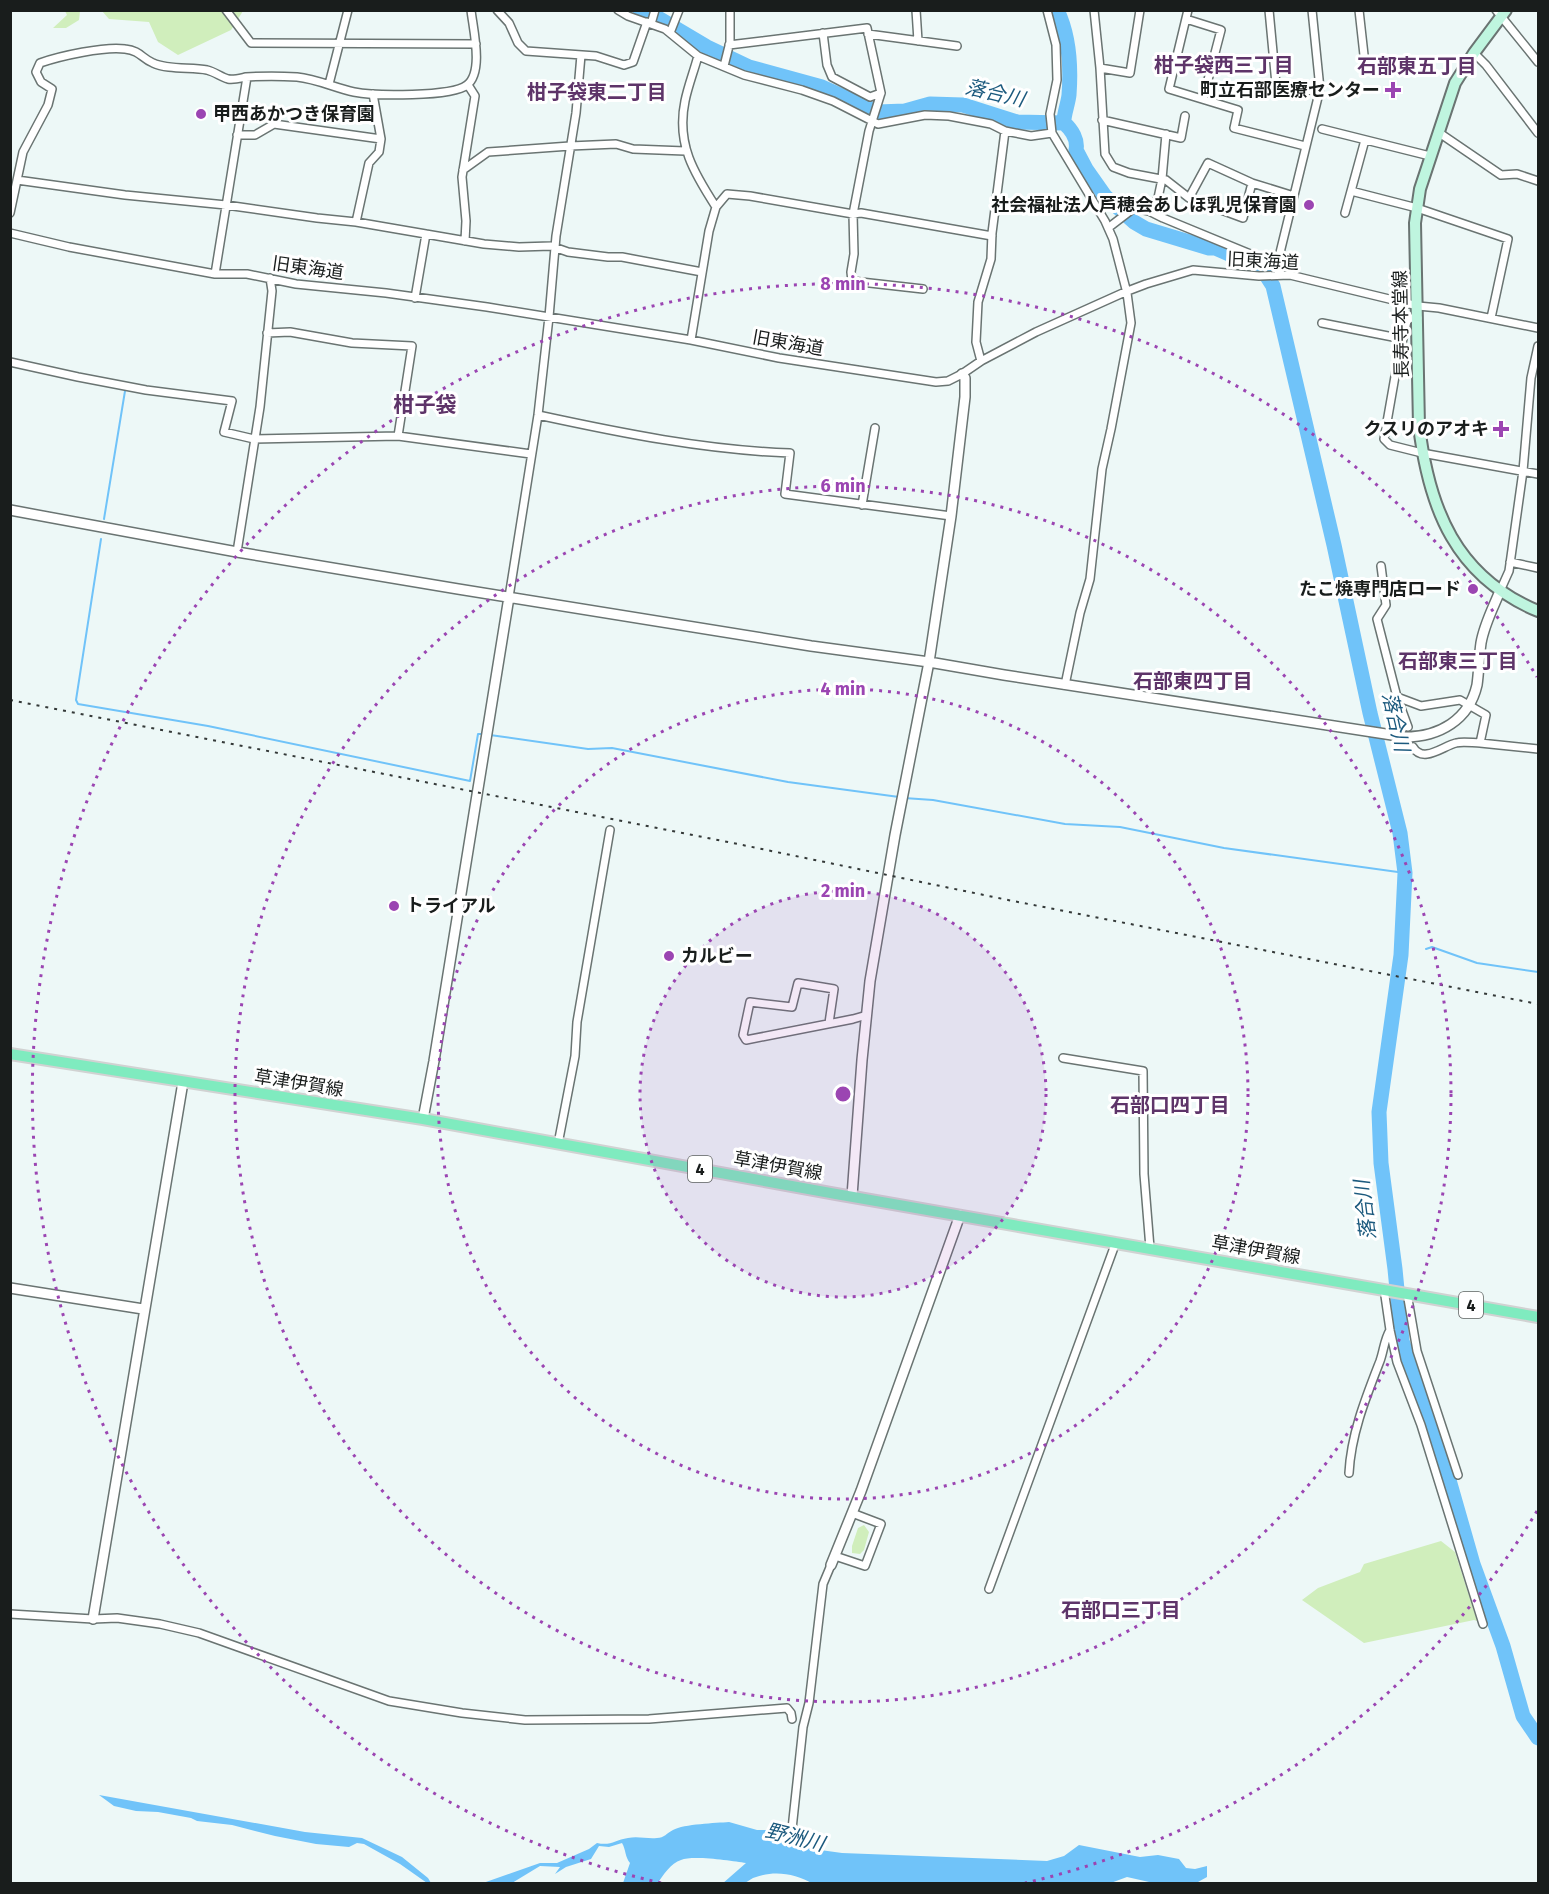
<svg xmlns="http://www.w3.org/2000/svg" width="1549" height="1894" font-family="'Fira Sans','Noto Sans JP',sans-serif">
<rect width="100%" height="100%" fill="#edf8f7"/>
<!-- green -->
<path fill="#d0eebc" d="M 65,11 L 80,11 L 79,20 L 66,28 L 53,28 L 67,15 Z
M 102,11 L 243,11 L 231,30 L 178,55 L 158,42 L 149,22 L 109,19 Z
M 864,1525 L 869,1532 L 864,1550 L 860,1554 L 852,1553 L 852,1546 L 858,1528 Z
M 1441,1541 L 1455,1552 L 1477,1621 L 1474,1620 L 1364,1643 L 1302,1600 L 1318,1588 L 1360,1572 L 1364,1564 Z"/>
<!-- water -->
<path fill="#70c3f9" d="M 99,1795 L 305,1832 L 362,1838 L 402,1857 L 428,1878 L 431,1883 L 427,1883 L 400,1864 L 364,1844 L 357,1843 L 349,1847 L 316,1844 L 275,1836 L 232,1825 L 197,1821 L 191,1818 L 158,1812 L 136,1811 L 114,1806 Z
M 729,1822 L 757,1830 L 771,1830 L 813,1849 L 842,1853 L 1047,1861 L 1064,1856 L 1079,1845 L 1140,1857 L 1158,1855 L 1179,1859 L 1186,1868 L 1195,1869 L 1207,1866 L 1207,1877 L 1198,1882 L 1158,1884 L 1127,1877 L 1108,1884 L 813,1884 C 795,1873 773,1870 753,1878 C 749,1880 746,1883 741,1884 C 734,1884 728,1884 722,1884 L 746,1863 C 732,1861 693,1855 681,1860 C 671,1863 663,1875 658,1883 L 623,1883 L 630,1863 C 625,1857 626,1850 622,1843 L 609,1847 L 599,1846 L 591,1859 L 566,1867 L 555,1874 L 560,1867 L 540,1866 L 512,1883 L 483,1883 L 540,1863 L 557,1863 L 589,1849 L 597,1843 C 611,1846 615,1840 628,1838 C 638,1836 647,1839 657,1838 C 664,1838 667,1833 673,1830 C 684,1824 716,1823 729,1822 Z"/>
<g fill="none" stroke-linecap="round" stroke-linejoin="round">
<!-- stream -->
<path stroke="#70c3f9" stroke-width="2" d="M 104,519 L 125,391
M 101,539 L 76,700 L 78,704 L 208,726 L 470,781 L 478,734 L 484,734
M 490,735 L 588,749 L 612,748 L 788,782 L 899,797
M 904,798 L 933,800 L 1065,824 L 1120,827 L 1224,848 L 1405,873
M 1426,949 L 1432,947 L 1477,963 L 1538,972"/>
<!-- river -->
<path stroke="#70c3f9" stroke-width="15" d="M 640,10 L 653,15 L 707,47 L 749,67 L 822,87 L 878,112 L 905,111 L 930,104 L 963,105 L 1017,122 L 1064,123 C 1072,130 1078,140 1076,150 L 1086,169 L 1105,196 L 1134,222 L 1146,229 L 1209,248 L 1215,248 L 1231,255 L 1238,254 L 1259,264 L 1273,286 L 1334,545 L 1370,713 L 1400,833 L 1405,873 L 1401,955 L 1379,1112 L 1381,1163 L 1395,1269 L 1402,1341 L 1443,1459 L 1473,1564 L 1503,1646 L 1523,1716 L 1538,1738
M 1057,10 C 1069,35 1071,68 1069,95 C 1068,104 1063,117 1064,123"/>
<defs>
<path id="minor" d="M 226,10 L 251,43 L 476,44
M 497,10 L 509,23 L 518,43 L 526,51 L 596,56 L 624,65 L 633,62 L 647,22
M 618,10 L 628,16 L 665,29 L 698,56 L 744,75 L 802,90 L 833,101 L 878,124 L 925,115 L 949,116 L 991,124 L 1005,131 L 1031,136 L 1052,133
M 916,10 L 918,41
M 1047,10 L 1056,45 L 1057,80 L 1050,114 L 1052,133 L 1105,221 L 1113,239 L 1127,293 L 1131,323 L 1111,429 L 1102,469 L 1090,579 L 1080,613 L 1065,685
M 1094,10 L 1100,68 L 1105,154 L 1113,167 L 1129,173 L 1166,180 L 1189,198 L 1243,218 L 1252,183
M 1188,10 L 1169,89 L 1238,110 L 1234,128 L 1305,146
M 1269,10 L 1276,84 L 1284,93 L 1320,89
M 1359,10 L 1364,55
M 1496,10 L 1538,62
M 1186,19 L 1221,30 L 1203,99
M 651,24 L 655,10
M 670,33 L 679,10
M 823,33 L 827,65 L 832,77 L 870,97 L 881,93
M 868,34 L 957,46
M 1474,53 L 1486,65 L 1538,133
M 724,66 L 730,42 L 730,10
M 1100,68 L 1130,73 L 1140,10
M 329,84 L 348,10
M 1102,120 L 1181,138 L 1185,116
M 1322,129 L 1430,156
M 1438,132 L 1501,175 L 1517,174 L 1538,181
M 237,135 L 255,135 L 274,124 L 381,139 L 373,94
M 463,170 L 488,152 L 570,146 L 616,144 L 633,149 L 685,151
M 17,180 L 125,195 L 226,205 L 317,218 L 356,222 L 484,244 L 519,247 L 551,246 L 568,252 L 608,257 L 622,257 L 702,272
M 1351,191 L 1417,208 L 1508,239 L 1491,318
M 1189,198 L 1208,163 L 1252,183 L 1294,196
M 716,207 L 727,194 L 750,196 L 853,214 L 869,131 L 881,93 L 867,28 L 729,45
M 1149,211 L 1163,218 L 1277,265
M 10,213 L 23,152 L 48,105 L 52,89 L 41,82 L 36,72 L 40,63 C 60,56 105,46 125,49 C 141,51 141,58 153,63 C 168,70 191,67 207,70 C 215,72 221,77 228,79 C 234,80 241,78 246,77 C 262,76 281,76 297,77 C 317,79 335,88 354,92 C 374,96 452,97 467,85 C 484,72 473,29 471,10
M 1345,213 L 1365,140
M 356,222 L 369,163 L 379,152 L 381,139
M 1108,228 L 1134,208 L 1149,211 L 1158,198 L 1162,179 L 1166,134
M 10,233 L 69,247 L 215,274 L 247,274 L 296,284 L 386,293 L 487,307 L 691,340 L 779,358 L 936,382 L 948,381 L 962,374 L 981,361 L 1036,332 L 1125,292 L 1146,284 L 1193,270 L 1259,276 L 1290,275 L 1418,306 L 1439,308 L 1538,328
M 465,241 L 466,221 L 462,177 L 475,96 L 468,85
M 215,274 L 247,77
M 1279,274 L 1277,265 L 1320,89 L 1312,10
M 923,289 L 852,281 L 851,272 L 854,254 L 853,214 L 861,213 L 992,236
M 415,298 L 426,234
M 1418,318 L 1411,318 L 1407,321 L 1397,365 L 1384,439 L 1390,445 L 1422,453 L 1538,474
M 1322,323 L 1403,339
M 267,333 L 290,332 L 352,343 L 412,346 L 398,436
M 691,340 L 709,231 L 716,207 C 694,173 676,144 685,101 C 688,86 694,71 698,56
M 981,361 L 976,342 L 978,302 L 991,259 L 992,233 L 1005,131
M 10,362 L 78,377 L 146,390 L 232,401 L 224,432 L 254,439 L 398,436 L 531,454
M 538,415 C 621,433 705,450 790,453 L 785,494 L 951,516
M 862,505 L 875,428
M 237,552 L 260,407 L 272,291 L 270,278
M 1510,562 L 1538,568
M 1381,566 L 1386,605 L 1377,619 L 1397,697 L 1421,706 L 1460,700 L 1486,715 L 1480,743 L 1538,749
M 1500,591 L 1509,571 L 1523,471 L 1531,378 L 1538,346
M 509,597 L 538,415 L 549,317 L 556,236 L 576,113 L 581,55
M 1397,697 L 1408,727
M 1413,747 C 1423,764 1443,746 1456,743 C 1463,741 1473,743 1480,743
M 829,1023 L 834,989 L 798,983 L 792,1007 L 750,1002 L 743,1035 L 746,1040 L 853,1019 L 867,1015
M 1063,1058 L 1143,1071 L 1144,1174 L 1150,1248
M 558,1144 L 575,1056 L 577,1022 L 610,830
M 1384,1289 L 1390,1330 L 1397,1362 L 1421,1425 L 1483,1624
M 1407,1293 L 1417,1351 L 1458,1475
M 1349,1473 C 1351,1434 1366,1397 1380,1361 C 1384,1350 1384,1340 1390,1330
M 835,1556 L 865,1566 L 881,1524 L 852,1513
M 989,1589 L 1116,1242
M 10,1614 L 93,1619 L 117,1618 L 160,1624 L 199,1633 L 389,1701 L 462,1713 L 525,1720 L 649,1719 L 787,1708 L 791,1713 L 792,1719
M 792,1829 L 803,1727 L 809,1703 L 823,1584 L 831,1565"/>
<path id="tertiary" d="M 10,510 L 237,552 L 458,589 L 811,646 L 929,662 L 1004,675 L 1405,737 C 1439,737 1469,720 1477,685 C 1479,671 1479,657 1481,643 C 1484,625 1493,608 1500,591
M 423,1119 L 434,1061 L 509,597
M 852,1196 L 862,1060 L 870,981 L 895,835 L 929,662 L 951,516 L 965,397 L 965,378 L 962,374
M 10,1288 L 143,1309
M 831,1565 L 861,1491 L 960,1215
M 93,1619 L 183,1082"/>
<path id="secondary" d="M 1506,10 L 1474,53 L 1455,83 L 1420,189 L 1415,223 L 1419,426 C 1429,509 1456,577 1538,611"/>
<path id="primary" d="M 10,1054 L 423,1119 L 836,1194 L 1538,1317"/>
</defs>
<!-- minor casing -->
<use href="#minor" stroke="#6a7472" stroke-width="10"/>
<!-- tertiary casing -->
<use href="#tertiary" stroke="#6a7472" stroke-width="12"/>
<!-- secondary casing -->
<use href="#secondary" stroke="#6a7472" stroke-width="14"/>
<!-- primary casing -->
<use href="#primary" stroke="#d1d2d2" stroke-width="14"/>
<!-- minor -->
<use href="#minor" stroke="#fff" stroke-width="7"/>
<!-- tertiary -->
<use href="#tertiary" stroke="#fff" stroke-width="9"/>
<!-- secondary -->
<use href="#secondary" stroke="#bff5df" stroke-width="10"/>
<!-- primary -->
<use href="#primary" stroke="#7febbf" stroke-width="10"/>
<!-- rail -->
<path stroke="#343938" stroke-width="2" stroke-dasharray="3 6" stroke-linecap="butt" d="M 10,700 L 728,842 L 1008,900 L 1538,1004"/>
</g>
<!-- distance rings -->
<circle cx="843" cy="1094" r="203" fill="#9b45b2" fill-opacity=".12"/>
<g fill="none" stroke="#9b45b2" stroke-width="3" stroke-dasharray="3 6">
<circle cx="843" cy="1094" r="203"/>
<circle cx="843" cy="1094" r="405"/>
<circle cx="843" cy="1094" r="608"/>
<path d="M1537 1511A810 810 0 0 1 1025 1883M661 1883A810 810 0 1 1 1537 677"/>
</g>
<!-- markers -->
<g fill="#9b45b2" stroke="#fff" stroke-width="2">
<path d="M1390 81h6v6h6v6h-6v6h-6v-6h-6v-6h6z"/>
<circle cx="201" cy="114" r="6"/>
<circle cx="1309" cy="205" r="6"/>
<path d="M1498 420h6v6h6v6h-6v6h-6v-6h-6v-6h6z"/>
<circle cx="1473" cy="589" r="6"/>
<circle cx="394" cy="906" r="6"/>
<circle cx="669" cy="956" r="6"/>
</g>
<g text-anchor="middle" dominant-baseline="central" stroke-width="6" stroke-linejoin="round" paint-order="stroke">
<!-- shield labels -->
<g fill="#fff" stroke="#5e6160" stroke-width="1.5">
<rect x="688" y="1156" width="24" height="26" rx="4.5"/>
<rect x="1459" y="1292" width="24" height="26" rx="4.5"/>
</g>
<g font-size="16" font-weight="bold" fill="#191d1c">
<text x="700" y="1169">4</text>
<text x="1471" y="1305">4</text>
</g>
<!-- poi labels -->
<g font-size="18" font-weight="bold" fill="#191d1c" stroke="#fff" text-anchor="end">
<text x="1380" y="90">町立石部医療センター</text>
<text x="213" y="114" text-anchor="start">甲西あかつき保育園</text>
<text x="1297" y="205">社会福祉法人芦穂会あしほ乳児保育園</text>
<text x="1489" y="429">クスリのアオキ</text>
<text x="1461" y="589">たこ焼専門店ロード</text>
<text x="406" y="906" text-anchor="start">トライアル</text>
<text x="681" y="956" text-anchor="start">カルビー</text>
</g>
<!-- street labels -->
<g font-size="18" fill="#191d1c" stroke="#fff">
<text transform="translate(1263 261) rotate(3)">旧東海道</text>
<text transform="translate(308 268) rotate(8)">旧東海道</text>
<text transform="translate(1401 324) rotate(-91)">長寿寺本堂線</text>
<text transform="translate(788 343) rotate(10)">旧東海道</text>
<text transform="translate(299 1083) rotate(9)">草津伊賀線</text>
<text transform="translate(778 1166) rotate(10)">草津伊賀線</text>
<text transform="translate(1256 1250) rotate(10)">草津伊賀線</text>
</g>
<!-- neighbourhood labels -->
<g font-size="20" font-weight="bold" fill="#5e3469" stroke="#fff">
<text x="1224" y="65">柑子袋西三丁目</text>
<text x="1417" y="66">石部東五丁目</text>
<text x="597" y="92">柑子袋東二丁目</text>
<text x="1458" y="661">石部東三丁目</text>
<text x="1193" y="681">石部東四丁目</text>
<text x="1170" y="1105">石部口四丁目</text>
<text x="1121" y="1610">石部口三丁目</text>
</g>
<!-- water labels -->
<g font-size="20" font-style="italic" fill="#1c5a7e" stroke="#fff">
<text transform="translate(995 93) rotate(13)">落合川</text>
<text transform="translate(1396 722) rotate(77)">落合川</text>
<text transform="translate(1365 1210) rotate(-97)">落合川</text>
<text transform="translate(795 1837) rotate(14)">野洲川</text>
</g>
<!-- quarter labels -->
<g font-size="21" font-weight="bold" fill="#5e3469" stroke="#fff">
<text x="425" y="405">柑子袋</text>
</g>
</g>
<circle cx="843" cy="1094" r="9" fill="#9b45b2" stroke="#fff" stroke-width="3"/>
<g font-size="18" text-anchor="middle" font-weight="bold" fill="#9b45b2" stroke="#fff" stroke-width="6" stroke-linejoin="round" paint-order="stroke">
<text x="843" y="290">8 min</text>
<text x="843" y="492">6 min</text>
<text x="843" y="695">4 min</text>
<text x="843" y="897">2 min</text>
</g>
<!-- border -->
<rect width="1549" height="1894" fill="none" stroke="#191d1c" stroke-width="24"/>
</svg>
